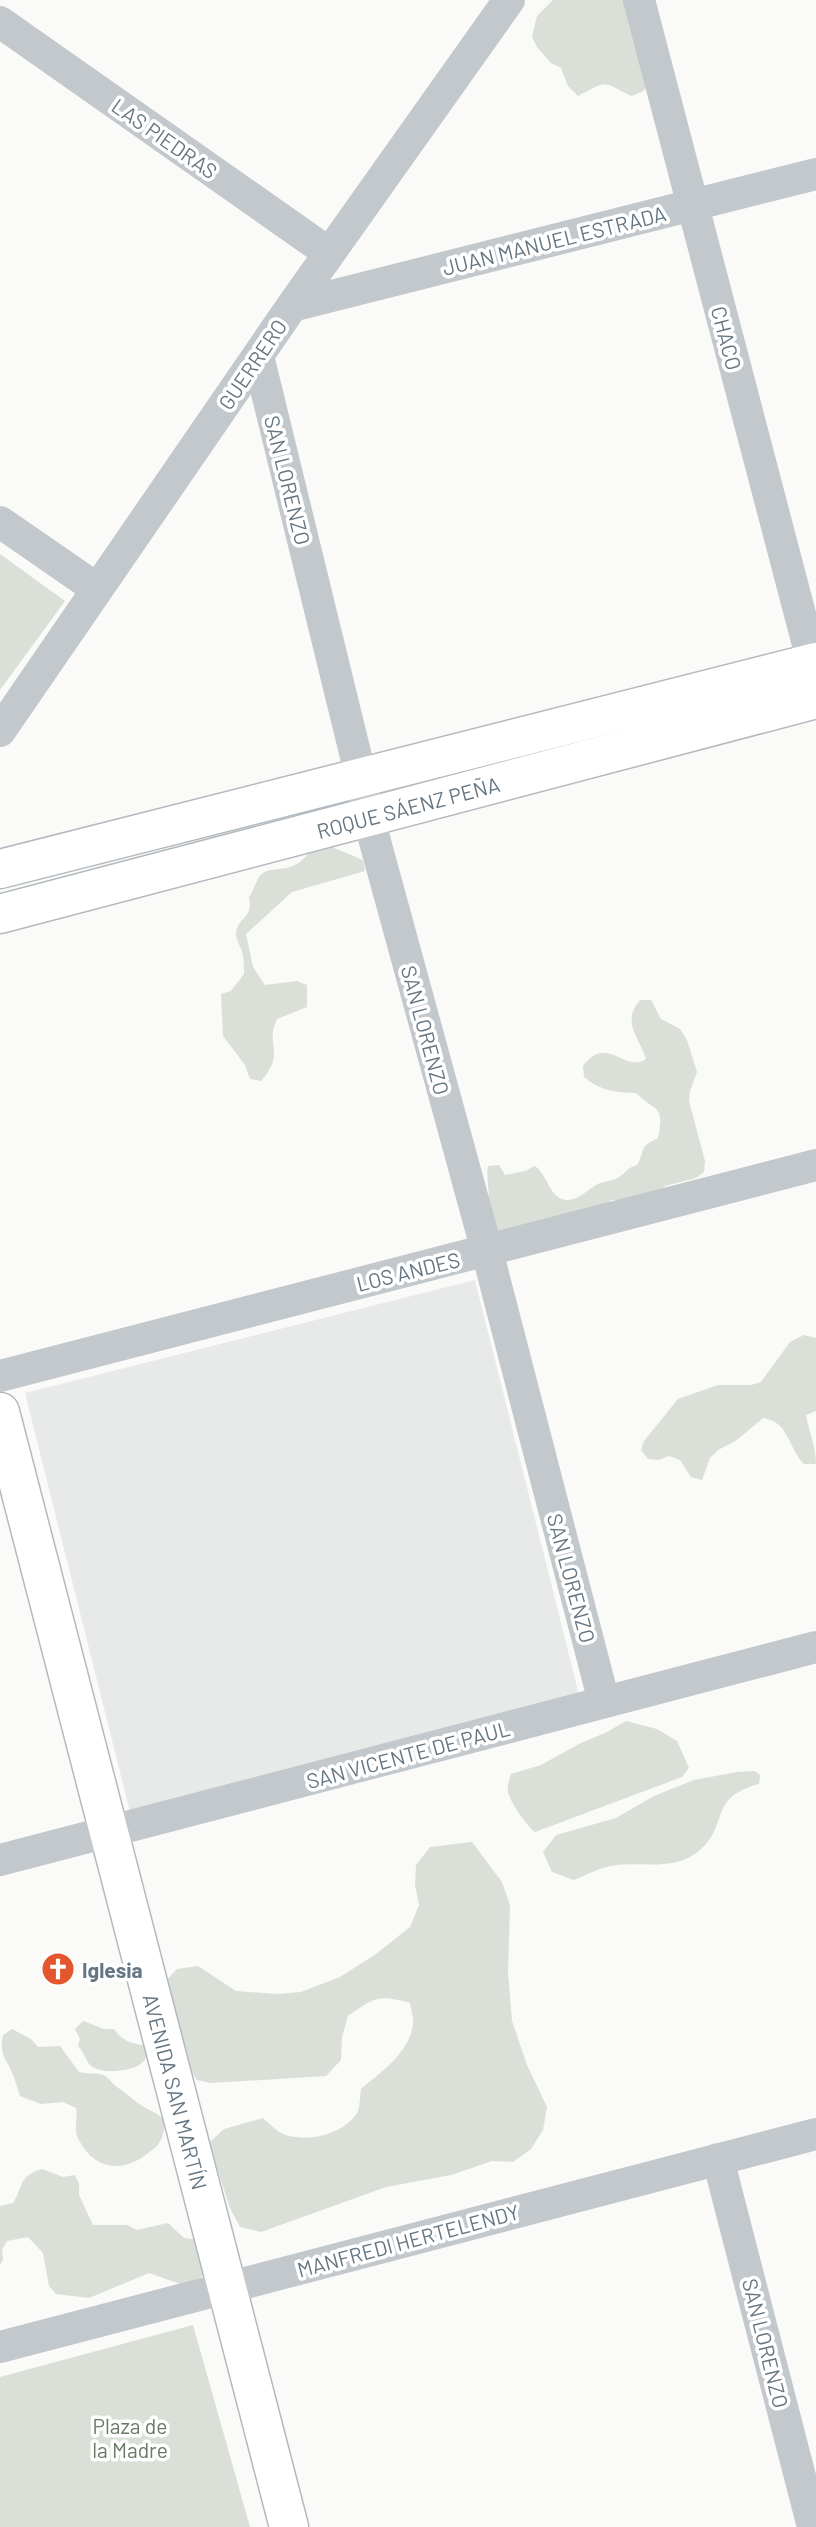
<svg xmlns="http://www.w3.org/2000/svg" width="816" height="2527" font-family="Barlow,sans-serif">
<rect width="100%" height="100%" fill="#fafaf8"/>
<!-- built -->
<path fill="#e8e9e9" d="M 475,1280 L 580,1699 L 130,1812 L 25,1393 Z"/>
<!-- green -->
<path fill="#dadfd7" d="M 553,0 L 631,0 L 649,85 L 642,92 L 631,96 C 602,82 610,79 578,96 L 568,86 L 561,68 L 551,63 L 537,47 L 532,37 L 537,16 Z
M 0,554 L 65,601 L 0,690 Z
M 322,846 L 332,847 L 363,860 L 365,871 L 292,892 L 246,934 L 253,967 L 265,985 L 297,981 L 307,985 L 307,1007 L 277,1019 C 264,1047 287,1050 261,1081 L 250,1079 L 245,1065 L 223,1036 L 221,994 L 231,991 L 244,974 C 244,966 244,959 242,951 C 240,946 236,939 236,934 C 237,917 254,919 249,897 C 255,889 256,878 263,873 C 272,867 285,871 295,865 C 307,859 306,851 322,846 Z
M 640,1000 L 651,1000 L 661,1019 L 680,1029 L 687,1040 L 697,1072 L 690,1091 L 689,1101 L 705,1161 L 704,1172 L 696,1178 L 665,1186 L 651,1201 L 611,1200 L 604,1208 L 501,1234 L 491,1231 L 485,1209 C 493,1193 485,1182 488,1166 L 499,1165 L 505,1175 L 525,1171 L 535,1166 C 546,1174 548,1190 558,1197 C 573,1207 586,1190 598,1184 C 604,1181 614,1181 619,1177 C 628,1171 625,1169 637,1165 C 646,1150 638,1147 658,1138 C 665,1104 656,1113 636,1093 C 616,1093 599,1090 584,1077 L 583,1066 C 608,1033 624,1074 646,1059 C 639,1036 621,1023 640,1000 Z
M 804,1335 L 816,1338 L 816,1411 L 806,1415 C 809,1432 816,1446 816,1464 L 804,1464 C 787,1447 790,1422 763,1418 L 737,1440 L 718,1450 L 710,1458 L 702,1480 L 691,1477 L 680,1460 L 669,1456 L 659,1460 L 648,1459 L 641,1450 L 644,1441 L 678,1399 L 718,1385 L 751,1385 L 761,1382 L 790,1342 Z
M 626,1721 L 657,1729 L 677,1741 L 689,1768 L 682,1777 L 535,1832 C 527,1826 510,1802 508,1792 C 507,1786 509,1781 511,1774 L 541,1765 L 579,1744 L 607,1732 Z
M 755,1771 L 760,1775 L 759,1784 C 707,1798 730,1824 700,1850 C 677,1871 644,1862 616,1865 C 601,1867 588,1874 574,1880 L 552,1872 L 543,1852 L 556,1835 L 616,1818 L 654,1796 L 694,1780 L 737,1772 Z
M 472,1842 L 502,1882 L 510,1905 L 508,1973 L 512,2021 L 527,2065 L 547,2107 L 543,2130 L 531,2149 L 513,2162 L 492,2161 L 451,2175 L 386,2187 L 261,2232 L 240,2227 L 230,2208 L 209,2143 L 224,2129 L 263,2118 C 269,2123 275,2130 281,2133 C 303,2144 346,2135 358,2111 C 360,2106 360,2095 361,2089 C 381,2072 409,2053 413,2025 C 414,2018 411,2010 410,2003 C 378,1994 374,1998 348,2016 L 342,2037 L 341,2060 L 326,2076 L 211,2083 L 197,2080 L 177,2051 L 161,1986 L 177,1969 L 198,1966 L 236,1991 L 278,1994 L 301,1992 L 340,1977 L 376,1954 L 410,1927 L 419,1905 L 415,1885 L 416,1865 L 430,1847 Z
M 83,2021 L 104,2029 L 114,2029 C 123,2043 136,2044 152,2047 C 149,2053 146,2061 139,2065 C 128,2072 99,2074 90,2065 C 85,2059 84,2052 78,2046 L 80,2039 L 75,2029 Z
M 12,2029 L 31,2039 L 38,2047 L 60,2046 L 79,2072 C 86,2074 93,2073 100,2074 C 109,2076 111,2083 117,2087 C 125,2093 132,2098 139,2104 C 149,2111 158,2112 166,2122 C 164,2128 163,2138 159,2143 C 157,2147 150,2151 147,2154 C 122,2173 94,2170 79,2140 C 73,2130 78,2119 76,2108 L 63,2102 L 41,2104 L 20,2096 C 17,2087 14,2076 10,2068 C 3,2054 0,2053 3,2035 Z
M 42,2169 L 63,2177 L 75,2175 L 79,2184 L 79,2195 L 93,2225 L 127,2225 L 137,2230 L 168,2223 L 184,2238 L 193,2239 L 202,2245 L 205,2267 L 202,2277 L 183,2285 L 149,2273 L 89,2298 L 56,2294 L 49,2286 L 43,2253 L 28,2237 L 7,2241 L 2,2250 L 3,2260 L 0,2265 L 0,2206 L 13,2203 C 24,2186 18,2176 42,2169 Z
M 193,2325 L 250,2527 L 0,2527 L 0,2377 Z"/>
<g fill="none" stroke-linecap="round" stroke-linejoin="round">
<defs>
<g id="secondary">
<path d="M 0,869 L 816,662"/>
<path id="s1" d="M 0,914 L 816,699"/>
<path id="s2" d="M 0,1412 L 289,2527"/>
</g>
</defs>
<!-- secondary casing -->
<use href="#secondary" stroke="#b3babf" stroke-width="41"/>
<!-- street -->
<path stroke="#c3c8cc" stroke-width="32" d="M 639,0 L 816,675
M 0,22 L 329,253
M 292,306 L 816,174
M 258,356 L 361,777 L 368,816 L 487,1251 L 604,1702
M 0,522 L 97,589
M 0,731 L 292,306 L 509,0
M 0,1376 L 816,1165
M 0,1860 L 816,1647
M 718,2159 L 813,2527
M 0,2347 L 816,2134"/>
<!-- secondary -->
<use href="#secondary" stroke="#fff" stroke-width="38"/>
</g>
<!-- icons -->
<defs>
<symbol id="church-disc" viewBox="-11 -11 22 22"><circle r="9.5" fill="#e4572e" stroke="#fff"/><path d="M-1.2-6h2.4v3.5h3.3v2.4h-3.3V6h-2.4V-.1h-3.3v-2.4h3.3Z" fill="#fff"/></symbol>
</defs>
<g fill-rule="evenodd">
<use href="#church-disc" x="39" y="1950" width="38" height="38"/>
</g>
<g text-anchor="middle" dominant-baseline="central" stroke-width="7" stroke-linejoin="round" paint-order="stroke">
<!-- street labels -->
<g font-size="21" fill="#657683" stroke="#fff">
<text transform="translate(165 138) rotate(35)">LAS PIEDRAS</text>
<text transform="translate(554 240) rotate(-14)">JUAN MANUEL ESTRADA</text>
<text transform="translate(727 338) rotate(75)">CHACO</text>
<text transform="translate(252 364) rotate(-56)">GUERRERO</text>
<text transform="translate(288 480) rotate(76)">SAN LORENZO</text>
<text stroke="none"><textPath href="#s1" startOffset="422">ROQUE SÁENZ PEÑA</textPath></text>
<text transform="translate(426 1030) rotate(75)">SAN LORENZO</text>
<text transform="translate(408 1271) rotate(-14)">LOS ANDES</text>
<text transform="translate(572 1578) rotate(75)">SAN LORENZO</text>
<text transform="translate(408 1754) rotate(-15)">SAN VICENTE DE PAUL</text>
<text stroke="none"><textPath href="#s2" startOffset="702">AVENIDA SAN MARTÍN</textPath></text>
<text transform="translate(408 2240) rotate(-15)">MANFREDI HERTELENDY</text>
<text transform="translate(766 2343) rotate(76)">SAN LORENZO</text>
</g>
<!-- poi labels -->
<g font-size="21" font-weight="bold" fill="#657683" stroke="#fff" text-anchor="start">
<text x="82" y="1969">Iglesia</text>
</g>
<!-- park labels -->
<g font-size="21" fill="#687a64" stroke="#fff">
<text x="130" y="2425">Plaza de<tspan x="130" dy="24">la Madre</tspan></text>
</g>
</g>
</svg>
